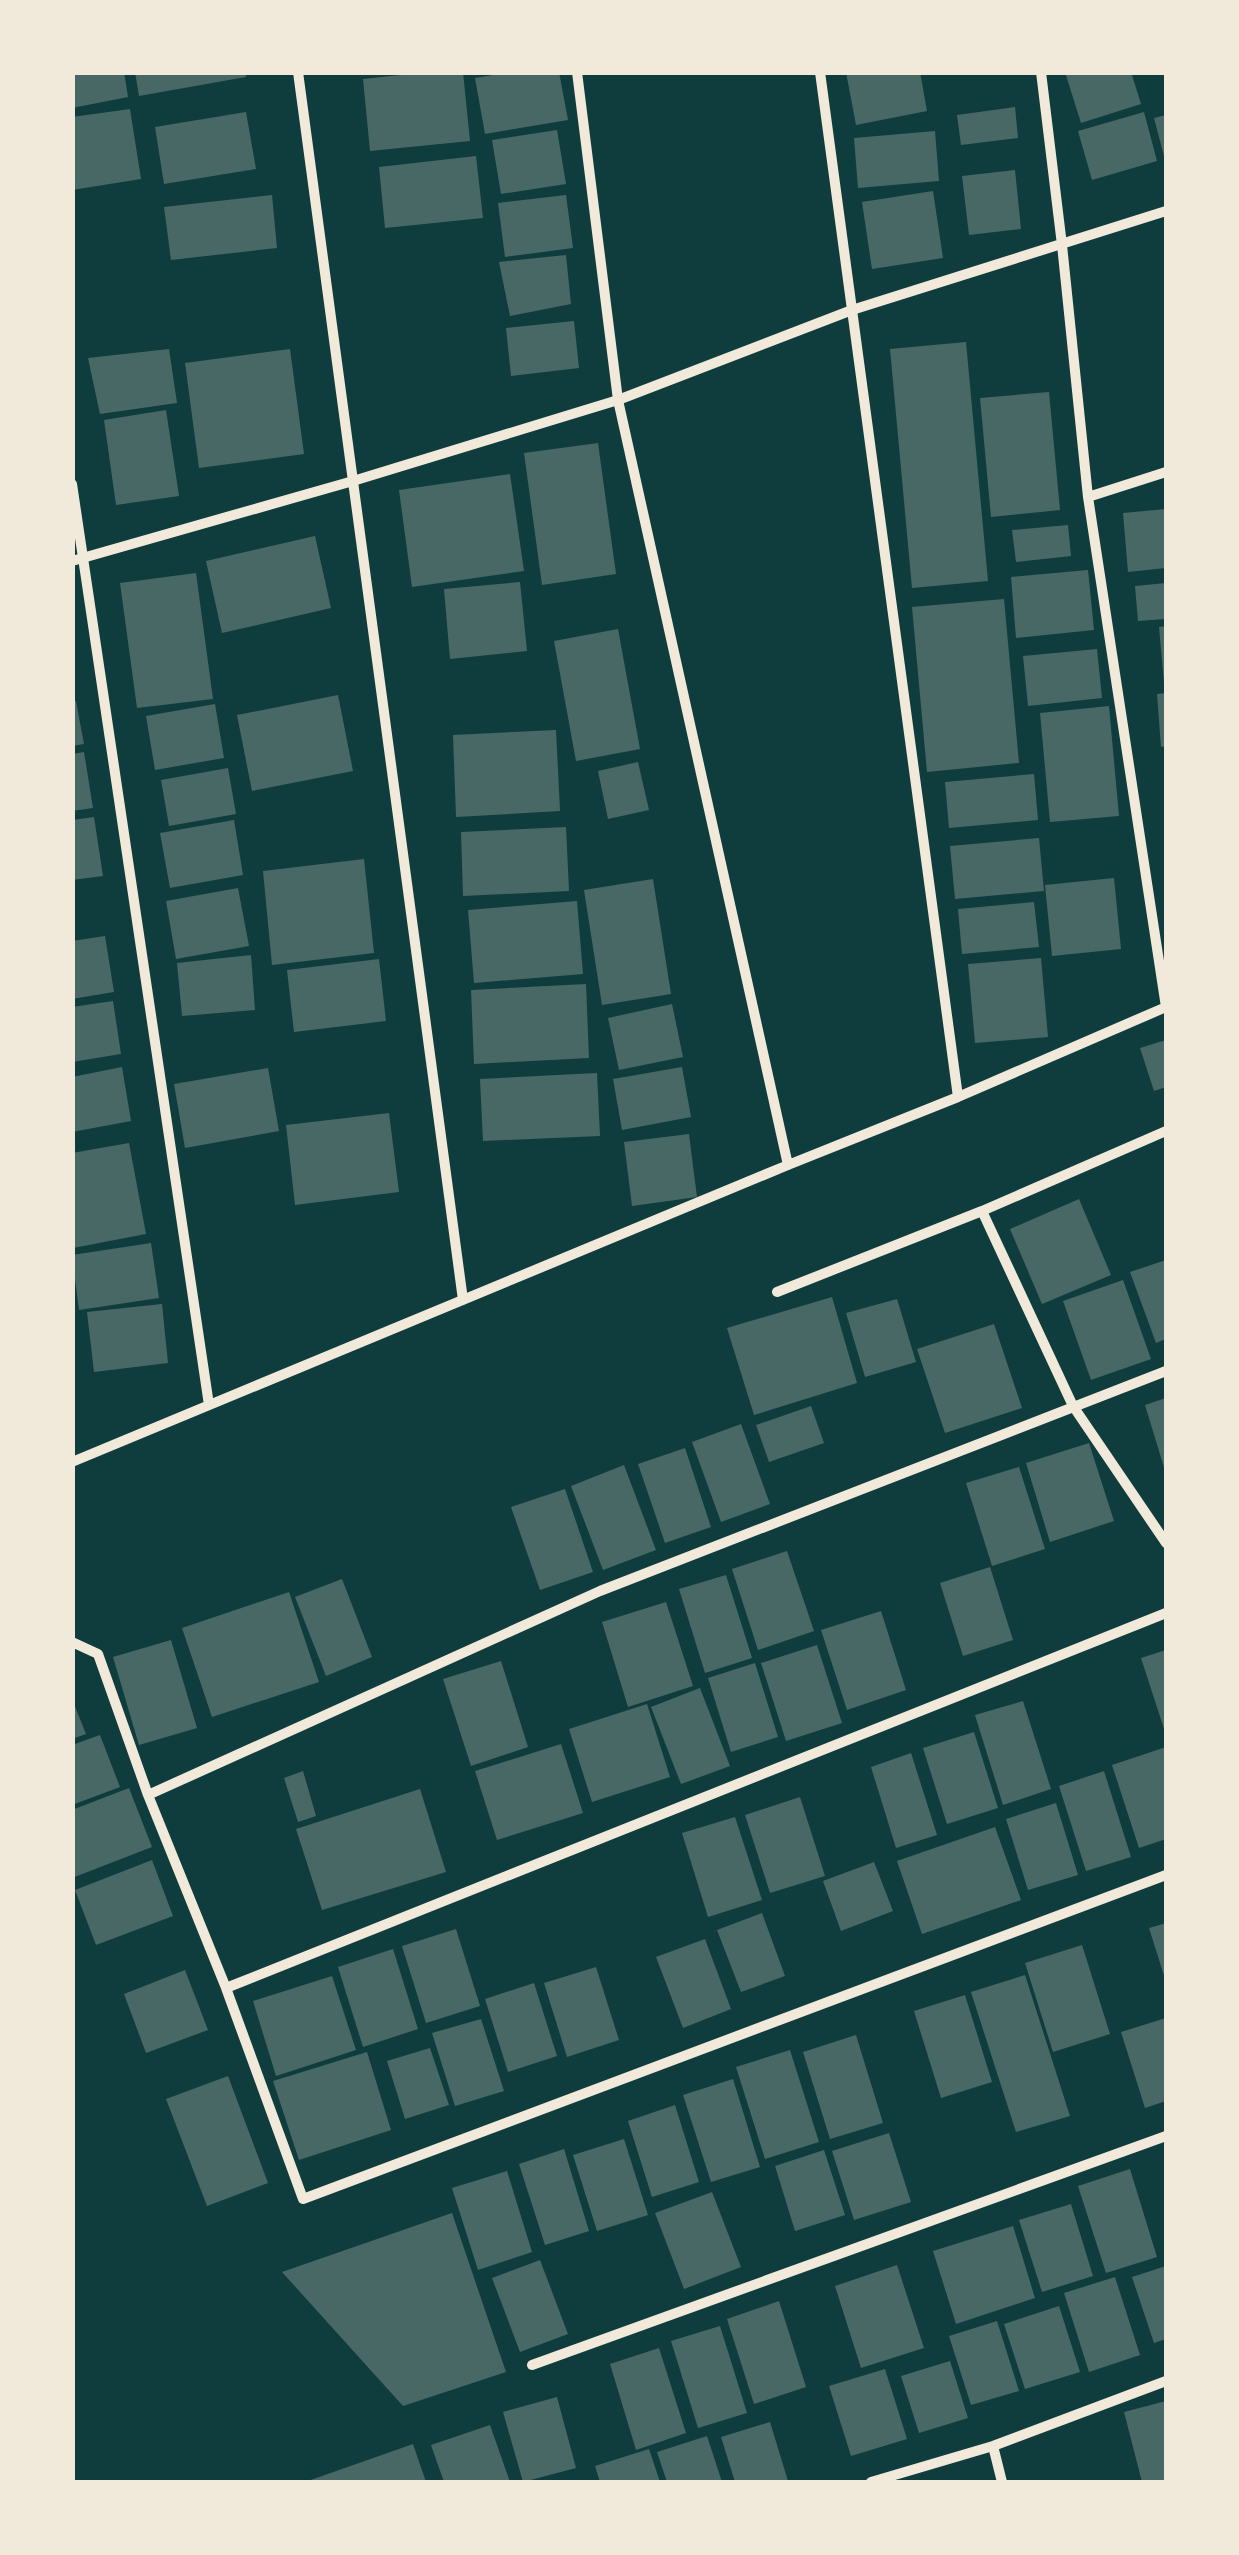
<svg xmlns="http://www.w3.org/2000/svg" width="1239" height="2555" font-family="'Exo 2',sans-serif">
<rect width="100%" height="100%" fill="#0f3d3e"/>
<!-- building -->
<path fill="#486865" d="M 72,72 L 124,72 L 128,97 L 72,108 Z
M 135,72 L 245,72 L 246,77 L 139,96 Z
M 429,72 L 463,72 L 470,141 L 370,151 L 363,79 Z
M 511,72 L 559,72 L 568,120 L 485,134 L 475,78 Z
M 846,72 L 920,72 L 927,111 L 856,125 Z
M 1065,72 L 1131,72 L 1141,104 L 1081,123 Z
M 1015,107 L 1018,138 L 961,145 L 957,115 Z
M 130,109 L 141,179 L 72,190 L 72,117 Z
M 246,112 L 256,169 L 164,184 L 155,127 Z
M 1144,112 L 1157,161 L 1092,180 L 1078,131 Z
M 1166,115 L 1166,160 L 1165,160 L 1154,118 Z
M 557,130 L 566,184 L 501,194 L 492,140 Z
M 935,131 L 939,181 L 858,188 L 854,138 Z
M 476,156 L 483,218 L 385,228 L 379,167 Z
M 1015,170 L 1021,229 L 969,235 L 962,176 Z
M 933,191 L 943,258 L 872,269 L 862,202 Z
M 272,195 L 277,248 L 171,260 L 164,207 Z
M 566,195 L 573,248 L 505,257 L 498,203 Z
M 566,255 L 571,304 L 510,316 L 499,262 Z
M 574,321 L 579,368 L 511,376 L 506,328 Z
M 966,342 L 988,581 L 912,588 L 890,349 Z
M 169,349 L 177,403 L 100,414 L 88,358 Z
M 290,349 L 304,454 L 199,468 L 185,363 Z
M 1049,392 L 1060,510 L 991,517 L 980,398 Z
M 166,410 L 179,496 L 116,505 L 104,420 Z
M 598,443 L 616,574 L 542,585 L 524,453 Z
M 510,474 L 524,571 L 412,587 L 399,490 Z
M 1166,509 L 1166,568 L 1128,572 L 1123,513 Z
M 1068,525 L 1071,556 L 1016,562 L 1012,530 Z
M 315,536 L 331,608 L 222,633 L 206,561 Z
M 1088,570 L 1094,630 L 1016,638 L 1011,577 Z
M 196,573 L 213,699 L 137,708 L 120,583 Z
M 520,582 L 527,651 L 450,659 L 444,589 Z
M 1166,583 L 1166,619 L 1138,621 L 1135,586 Z
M 1004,599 L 1019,763 L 927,772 L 912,607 Z
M 1166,626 L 1166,683 L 1164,683 L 1159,627 Z
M 618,629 L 640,749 L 576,761 L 554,641 Z
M 1097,649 L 1102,698 L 1028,706 L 1023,656 Z
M 1166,693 L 1166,746 L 1161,747 L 1157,694 Z
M 338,695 L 353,771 L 252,791 L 237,715 Z
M 72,701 L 76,701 L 84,744 L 72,746 Z
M 215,704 L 224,758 L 155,770 L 146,716 Z
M 1109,706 L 1119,816 L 1050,822 L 1040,713 Z
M 556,730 L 560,811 L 456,817 L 453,735 Z
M 84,752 L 93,808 L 72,811 L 72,754 Z
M 638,762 L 649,810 L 608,819 L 598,771 Z
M 228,768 L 236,814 L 169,826 L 161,780 Z
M 1034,774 L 1038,820 L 949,828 L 945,782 Z
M 94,817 L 103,876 L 72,880 L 72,820 Z
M 234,820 L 243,875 L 170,888 L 160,833 Z
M 566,827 L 569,891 L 463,896 L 461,832 Z
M 1039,838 L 1044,891 L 955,899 L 950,846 Z
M 364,859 L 374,953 L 272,965 L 263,871 Z
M 1114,878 L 1121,949 L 1052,956 L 1045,885 Z
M 653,879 L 671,994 L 602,1005 L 584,890 Z
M 238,888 L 249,946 L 176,959 L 166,901 Z
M 577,901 L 583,974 L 474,983 L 468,910 Z
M 1034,902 L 1039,947 L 962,954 L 958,909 Z
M 105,936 L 114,992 L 72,999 L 72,941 Z
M 251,955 L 255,1010 L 182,1016 L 177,963 Z
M 1041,958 L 1048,1037 L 975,1043 L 968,964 Z
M 379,959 L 386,1021 L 294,1032 L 287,970 Z
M 586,984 L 589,1058 L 474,1064 L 471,990 Z
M 113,1001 L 121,1054 L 72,1062 L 72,1007 Z
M 672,1004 L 683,1057 L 619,1070 L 608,1018 Z
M 1166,1040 L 1166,1087 L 1154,1091 L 1140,1048 Z
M 122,1067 L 131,1121 L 72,1132 L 72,1077 Z
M 682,1067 L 691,1117 L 622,1130 L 613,1079 Z
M 268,1068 L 279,1131 L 185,1148 L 174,1084 Z
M 597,1073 L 600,1136 L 483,1141 L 480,1079 Z
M 389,1113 L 399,1192 L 295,1205 L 286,1125 Z
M 689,1134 L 697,1197 L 632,1206 L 624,1142 Z
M 129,1143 L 146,1234 L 73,1248 L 72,1153 Z
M 1079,1199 L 1111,1275 L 1042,1304 L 1010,1229 Z
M 151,1243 L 159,1298 L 79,1310 L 72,1255 Z
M 1166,1260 L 1166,1339 L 1156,1343 L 1130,1272 Z
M 1123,1280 L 1151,1359 L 1091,1380 L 1063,1301 Z
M 832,1297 L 857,1383 L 754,1415 L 727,1328 Z
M 897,1299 L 916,1362 L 865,1377 L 846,1313 Z
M 162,1304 L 168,1363 L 94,1372 L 87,1312 Z
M 994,1324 L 1022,1408 L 945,1433 L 917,1349 Z
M 1166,1398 L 1166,1474 L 1145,1405 Z
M 811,1406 L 824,1443 L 769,1462 L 756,1425 Z
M 741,1424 L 770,1504 L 721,1522 L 692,1442 Z
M 1089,1443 L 1114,1521 L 1050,1542 L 1026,1463 Z
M 685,1448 L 711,1527 L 665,1543 L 638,1464 Z
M 624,1465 L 656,1550 L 603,1570 L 571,1486 Z
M 1019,1467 L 1045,1549 L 992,1566 L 966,1483 Z
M 565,1489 L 593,1572 L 540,1590 L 511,1507 Z
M 787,1551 L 814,1631 L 758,1650 L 732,1569 Z
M 990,1567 L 1013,1640 L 963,1656 L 940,1583 Z
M 726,1575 L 752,1658 L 705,1673 L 679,1589 Z
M 342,1579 L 372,1657 L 326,1676 L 295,1597 Z
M 289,1592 L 319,1682 L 212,1717 L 182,1628 Z
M 666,1602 L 693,1686 L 628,1707 L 602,1622 Z
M 881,1611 L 906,1690 L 847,1710 L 821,1630 Z
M 171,1640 L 197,1728 L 139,1745 L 113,1657 Z
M 817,1645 L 842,1723 L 786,1741 L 761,1663 Z
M 1166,1650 L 1166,1735 L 1141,1658 Z
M 501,1661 L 528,1747 L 471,1766 L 443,1679 Z
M 755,1663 L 778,1737 L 731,1752 L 708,1678 Z
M 700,1688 L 730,1766 L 681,1784 L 651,1707 Z
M 72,1699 L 86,1734 L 72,1739 Z
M 1023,1701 L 1051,1789 L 1003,1805 L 975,1715 Z
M 647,1704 L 670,1777 L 592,1802 L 569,1729 Z
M 974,1732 L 998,1808 L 947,1824 L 923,1748 Z
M 100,1735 L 120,1787 L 72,1805 L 72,1745 Z
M 561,1744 L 583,1813 L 497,1840 L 475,1771 Z
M 1166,1747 L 1166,1839 L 1139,1848 L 1112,1765 Z
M 911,1753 L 937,1835 L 896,1848 L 871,1767 Z
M 303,1771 L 316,1816 L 298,1822 L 284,1778 Z
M 1104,1771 L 1131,1857 L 1086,1871 L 1059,1786 Z
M 129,1788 L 152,1847 L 72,1878 L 72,1810 Z
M 420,1789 L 446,1872 L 322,1910 L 296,1829 Z
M 800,1797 L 825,1876 L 770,1893 L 745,1815 Z
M 1056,1803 L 1078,1875 L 1028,1890 L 1006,1819 Z
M 735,1817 L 762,1900 L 708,1917 L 682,1833 Z
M 995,1827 L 1021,1900 L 922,1934 L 897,1861 Z
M 152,1860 L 173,1916 L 96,1945 L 75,1890 Z
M 874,1862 L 893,1911 L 841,1931 L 823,1881 Z
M 762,1913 L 785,1976 L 741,1992 L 717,1930 Z
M 1166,1923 L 1166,1982 L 1149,1928 Z
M 456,1929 L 480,2006 L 426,2023 L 402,1946 Z
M 705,1939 L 731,2009 L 683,2028 L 656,1957 Z
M 1082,1945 L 1110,2034 L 1053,2052 L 1025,1963 Z
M 393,1949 L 418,2029 L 363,2047 L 338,1967 Z
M 596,1967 L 619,2040 L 567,2057 L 544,1983 Z
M 185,1970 L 208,2030 L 146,2053 L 124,1994 Z
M 1025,1975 L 1070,2116 L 1016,2132 L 971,1992 Z
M 332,1976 L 356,2050 L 276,2076 L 253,2001 Z
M 534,1983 L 557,2056 L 508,2072 L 485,1999 Z
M 965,1995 L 992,2082 L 941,2098 L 914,2011 Z
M 1166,2018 L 1166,2101 L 1145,2108 L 1121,2032 Z
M 481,2019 L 504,2091 L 455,2106 L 432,2033 Z
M 856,2035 L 883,2123 L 830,2139 L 803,2052 Z
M 430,2048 L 449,2105 L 405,2119 L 387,2061 Z
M 790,2050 L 819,2142 L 765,2159 L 736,2067 Z
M 367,2052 L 391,2130 L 299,2160 L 273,2081 Z
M 228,2076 L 268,2183 L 207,2206 L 166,2099 Z
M 733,2079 L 760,2167 L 711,2182 L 683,2095 Z
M 675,2105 L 699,2182 L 652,2197 L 628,2121 Z
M 889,2133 L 911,2202 L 854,2220 L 832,2151 Z
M 624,2139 L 648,2215 L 597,2231 L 573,2155 Z
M 564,2149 L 589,2231 L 545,2245 L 519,2164 Z
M 824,2150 L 845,2215 L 795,2231 L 775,2166 Z
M 1130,2169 L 1157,2257 L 1106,2273 L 1078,2186 Z
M 507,2171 L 532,2252 L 478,2270 L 452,2188 Z
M 712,2192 L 741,2267 L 684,2289 L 655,2213 Z
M 1071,2204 L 1093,2276 L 1042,2292 L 1019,2220 Z
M 452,2213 L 506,2372 L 403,2406 L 282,2272 Z
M 1013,2226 L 1035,2298 L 956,2324 L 933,2251 Z
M 540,2260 L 568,2334 L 520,2352 L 492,2278 Z
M 897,2265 L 924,2348 L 861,2368 L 835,2286 Z
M 1166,2266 L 1166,2339 L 1154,2343 L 1132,2277 Z
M 1115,2277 L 1140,2355 L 1089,2372 L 1064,2293 Z
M 779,2301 L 806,2387 L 754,2404 L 727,2319 Z
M 1059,2306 L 1080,2372 L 1025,2389 L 1004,2324 Z
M 997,2321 L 1019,2391 L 971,2405 L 949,2336 Z
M 720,2326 L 747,2413 L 698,2428 L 671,2341 Z
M 659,2348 L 686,2433 L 636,2450 L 610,2364 Z
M 950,2361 L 968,2418 L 919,2433 L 901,2376 Z
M 885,2369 L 907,2439 L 851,2456 L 829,2386 Z
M 557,2397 L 576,2468 L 523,2482 L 503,2412 Z
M 1166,2401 L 1166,2482 L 1142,2482 L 1124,2412 Z
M 770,2422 L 788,2481 L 735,2482 L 721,2437 Z
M 490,2425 L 510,2482 L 444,2482 L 431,2445 Z
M 707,2436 L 722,2482 L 667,2482 L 657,2452 Z
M 413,2444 L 426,2482 L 305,2482 Z
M 649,2449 L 660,2482 L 600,2482 L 595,2466 Z"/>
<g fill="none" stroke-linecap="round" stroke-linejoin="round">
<!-- minor -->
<path stroke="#f1e9da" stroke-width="10" d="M 298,72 L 463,1300
M 577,72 L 618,400 L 788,1165
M 820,72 L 958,1097
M 1041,72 L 1062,245 L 1088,497 L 1166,1007
M 72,484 L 209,1405
M 1088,497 L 1166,472
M 72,561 L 353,481 L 618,400 L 852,310 L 1166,211
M 982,1211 L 1073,1406 L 1166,1543
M 777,1292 L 982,1211 L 1166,1131
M 72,1462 L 788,1165 L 958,1097 L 1166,1007
M 72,1642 L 98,1654 L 148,1795 L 226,1988 L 303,2199 L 1166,1875
M 148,1795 L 600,1591 L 1166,1371
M 226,1988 L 1166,1613
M 532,2365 L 1166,2136
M 993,2446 L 1002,2482
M 871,2482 L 993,2446 L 1166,2381"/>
</g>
<!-- border -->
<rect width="1239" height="2555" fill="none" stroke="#f1e9da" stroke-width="150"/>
</svg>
